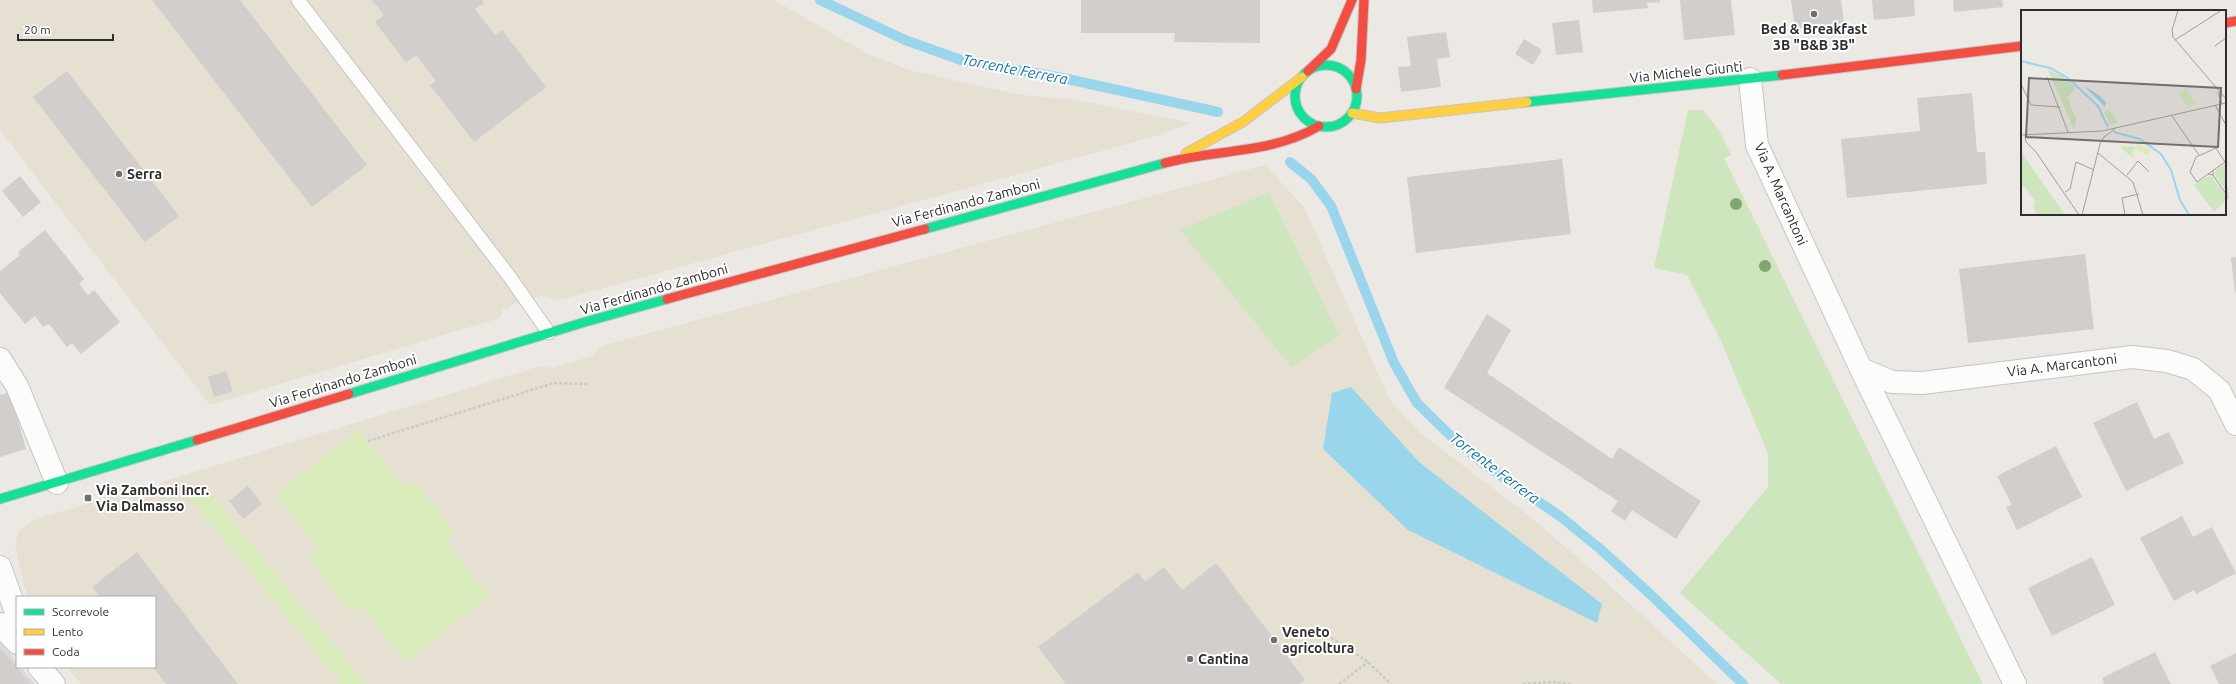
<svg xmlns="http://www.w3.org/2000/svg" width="2236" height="684" font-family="Ubuntu,sans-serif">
<rect width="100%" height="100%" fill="#ece8e4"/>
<!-- industrial -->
<path fill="#dcd9db" d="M 0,642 L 17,662 L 17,667 L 21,667 L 35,684 L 0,684 Z"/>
<!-- education -->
<path fill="#e6e0d3" d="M 0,0 L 774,0 L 868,54 L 909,70 L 1016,94 L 1076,100 L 1192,123 L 1156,136 L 556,301 L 548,296 L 535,297 L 511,305 L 510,308 L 502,310 L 500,318 L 210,405 L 0,130 Z
M 1265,165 L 1304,207 L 1389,399 L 1420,433 L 1527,514 L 1605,581 L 1717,684 L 81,684 L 67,667 L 155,667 L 155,597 L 28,597 L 24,586 L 15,544 L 19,531 L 33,520 L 131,491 L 138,494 L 158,487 L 162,482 L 541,366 L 552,368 L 592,356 L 602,346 Z"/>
<!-- green -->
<path fill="#cee6be" d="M 1688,110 L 1703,110 L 1719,130 L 1731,155 L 1724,158 L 1983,684 L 1781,684 L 1680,593 L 1768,487 L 1768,454 L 1721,341 L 1687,275 L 1654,268 Z
M 1269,192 L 1339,335 L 1291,367 L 1180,230 Z"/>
<!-- pitch -->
<path fill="#d9eabb" d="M 359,430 L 404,487 L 414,480 L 455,533 L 446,541 L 489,596 L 405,662 L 361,605 L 351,612 L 309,558 L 318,550 L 275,495 Z
M 205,487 L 366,684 L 341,684 L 190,498 Z"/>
<!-- water -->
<path fill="#99d6ec" d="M 1351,387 L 1419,462 L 1602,604 L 1597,623 L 1408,530 L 1323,449 L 1332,393 Z"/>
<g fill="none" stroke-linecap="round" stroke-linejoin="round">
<!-- stream -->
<path stroke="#99d6ec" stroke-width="10" d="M 820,0 L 905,40 L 964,61 L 1058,77 L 1218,112
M 1290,162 L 1311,179 L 1331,206 L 1394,363 L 1417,403 L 1455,440 L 1487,466 L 1561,517 L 1599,548 L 1650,594 L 1743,684"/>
</g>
<!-- building -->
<path fill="#d1cecb" d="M 152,0 L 240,0 L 367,165 L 312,207 Z
M 372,0 L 482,0 L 484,3 L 475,9 L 495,35 L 502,30 L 546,87 L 474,142 L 430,85 L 436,81 L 416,55 L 406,63 L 375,22 L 384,15 Z
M 1081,0 L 1260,0 L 1260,43 L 1174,42 L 1175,33 L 1081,33 Z
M 1592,0 L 1660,0 L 1660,2 L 1647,3 L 1648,8 L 1593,13 Z
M 1680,0 L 1731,0 L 1735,35 L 1684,40 Z
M 1791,0 L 1841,0 L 1844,23 L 1795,29 Z
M 1872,0 L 1914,0 L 1915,16 L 1874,20 Z
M 1953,0 L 2002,0 L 2003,7 L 1954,12 Z
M 1579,20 L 1583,52 L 1556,55 L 1552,23 Z
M 1446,32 L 1450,57 L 1437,59 L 1441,87 L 1401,92 L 1398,67 L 1411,66 L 1407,37 Z
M 1524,39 L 1542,50 L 1533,65 L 1515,54 Z
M 67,71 L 179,216 L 145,242 L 33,97 Z
M 1972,93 L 1977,152 L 1985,152 L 1987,184 L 1847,198 L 1841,139 L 1920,131 L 1917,98 Z
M 1562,159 L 1571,234 L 1416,253 L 1407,177 Z
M 2225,170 L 2229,199 L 2225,199 Z
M 20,176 L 41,202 L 23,217 L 2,191 Z
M 45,230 L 84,279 L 79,284 L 88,295 L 94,290 L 120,322 L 81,354 L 72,343 L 67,347 L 49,324 L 43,327 L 35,316 L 25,324 L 0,293 L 0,271 L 20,255 L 18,252 Z
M 2085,254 L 2094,329 L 1968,343 L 1959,269 Z
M 2236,257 L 2236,292 L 2235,292 L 2231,258 Z
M 1487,314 L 1511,330 L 1487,373 L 1612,459 L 1619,447 L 1701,501 L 1676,539 L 1632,510 L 1625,521 L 1611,511 L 1618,501 L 1444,388 Z
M 226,371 L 233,391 L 214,397 L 208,377 Z
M 10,392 L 26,449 L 0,457 L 0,395 Z
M 2137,402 L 2154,439 L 2169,432 L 2184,463 L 2126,491 L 2093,423 Z
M 2056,446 L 2082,497 L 2017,530 L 2006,507 L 2012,505 L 1997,476 Z
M 248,486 L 262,504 L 243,519 L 229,501 Z
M 2182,516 L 2193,537 L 2212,527 L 2236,573 L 2196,594 L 2194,590 L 2174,601 L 2140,538 Z
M 137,552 L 238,684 L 166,684 L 153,667 L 155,667 L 155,597 L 100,597 L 92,587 Z
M 2092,557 L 2115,605 L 2052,636 L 2028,588 Z
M 1216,563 L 1305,680 L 1299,684 L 1064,684 L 1065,683 L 1038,647 L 1138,572 L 1145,582 L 1164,567 L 1182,590 Z
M 0,648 L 31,684 L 0,684 Z
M 2155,652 L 2171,684 L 2104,684 L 2102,678 Z
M 2236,653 L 2236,684 L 2219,684 L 2210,666 Z"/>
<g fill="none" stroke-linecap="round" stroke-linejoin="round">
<defs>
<path id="lane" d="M 298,0 L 509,276 L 549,333"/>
<path id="street" d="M 1750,79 L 1757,145 L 1861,369 L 2015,684
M 0,359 L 17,386 L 57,483
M 1861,369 L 1892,382 L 1922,383 L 2132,357 L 2167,361 L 2193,369 L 2219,390 L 2236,424
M 0,567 L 17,615
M 0,624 L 17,643
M 39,667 L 54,684"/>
<path id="fast" d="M1295 96a31 31 0 1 1 62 0a31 31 0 1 1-62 0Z
M 1527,102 L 1782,75
M 925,229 L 1165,163
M 349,394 L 585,322 L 667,299
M 0,499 L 197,440"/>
<path id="slow" d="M 1352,113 L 1380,118 L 1527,102
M 1186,153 L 1243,122 L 1302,77"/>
<path id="jam" d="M 2225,23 L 2236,21
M 1308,71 L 1331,49 L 1352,0
M 1782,75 L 2022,46
M 1356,89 L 1361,60 L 1364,0
M 1165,163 C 1216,149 1272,154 1319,126
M 667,299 L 925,229
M 197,440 L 349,394"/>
</defs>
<!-- lane casing -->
<use href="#lane" stroke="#c5c4c5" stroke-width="15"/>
<!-- street casing -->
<use href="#street" stroke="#c5c4c5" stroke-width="24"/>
<!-- fast casing -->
<use href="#fast" stroke="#c5c4c5" stroke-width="11"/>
<!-- slow casing -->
<use href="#slow" stroke="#c5c4c5" stroke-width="11"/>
<!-- jam casing -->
<use href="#jam" stroke="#c5c4c5" stroke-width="11"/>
<!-- path -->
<path stroke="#c9c9c8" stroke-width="2.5" stroke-dasharray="3 2" stroke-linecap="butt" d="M 368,441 L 554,383 L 588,384
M 1323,632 L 1368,662 L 1391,684
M 1339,684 L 1368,662
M 1523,684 L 1553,682 L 1571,684"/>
<!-- lane -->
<use href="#lane" stroke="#fcfcfb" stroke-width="13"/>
<!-- street -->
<use href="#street" stroke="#fcfcfb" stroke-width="22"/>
<!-- fast -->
<use href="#fast" stroke="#16e098" stroke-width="9"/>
<!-- slow -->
<use href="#slow" stroke="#ffcf43" stroke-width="9"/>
<!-- jam -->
<use href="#jam" stroke="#f24e42" stroke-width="9"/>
</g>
<!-- trees -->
<g fill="#82a575">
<circle cx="1736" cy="204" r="6"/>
<circle cx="1765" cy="266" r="6"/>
</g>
<!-- markers -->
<g fill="#706f6e" stroke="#fff" stroke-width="1.5">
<circle cx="1814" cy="14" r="4"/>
<circle cx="119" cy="174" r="4"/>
<rect x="84" y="494" width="8" height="8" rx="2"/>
<circle cx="1274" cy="640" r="4"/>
<circle cx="1190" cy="659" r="4"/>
</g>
<g text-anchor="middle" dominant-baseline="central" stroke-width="4" stroke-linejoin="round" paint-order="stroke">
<!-- poi labels -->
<g font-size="14" font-weight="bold" fill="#2e2e2e" stroke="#fff" text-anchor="start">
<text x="1814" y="29" text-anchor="middle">Bed &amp; Breakfast<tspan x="1814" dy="16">3B "B&amp;B 3B"</tspan></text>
<text x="127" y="174">Serra</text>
<text x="96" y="490">Via Zamboni Incr.<tspan x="96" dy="16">Via Dalmasso</tspan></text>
<text x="1282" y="632">Veneto<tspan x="1282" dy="16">agricoltura</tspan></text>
<text x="1198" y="659">Cantina</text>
</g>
<!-- street labels -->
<g font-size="14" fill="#2e2e2e" stroke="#fff">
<text transform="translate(1686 72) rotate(-6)">Via Michele Giunti</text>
<text transform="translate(1781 194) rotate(66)">Via A. Marcantoni</text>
<text transform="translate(966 203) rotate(-15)">Via Ferdinando Zamboni</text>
<text transform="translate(654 289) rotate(-16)">Via Ferdinando Zamboni</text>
<text transform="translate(2062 365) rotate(-7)">Via A. Marcantoni</text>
<text transform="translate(343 381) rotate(-17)">Via Ferdinando Zamboni</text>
</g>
<!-- water labels -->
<g font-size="15" font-style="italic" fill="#0d6fa3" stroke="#fff">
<text transform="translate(1015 69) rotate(11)">Torrente Ferrera</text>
<text transform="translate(1495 468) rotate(37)">Torrente Ferrera</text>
</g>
</g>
<!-- overview -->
<g transform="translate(2021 10)">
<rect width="205" height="205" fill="#ece8e4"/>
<path d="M 27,60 L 41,66 L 55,78 L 47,87 L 53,106 L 56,106 L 53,120 ZM 88,100 L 97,112 L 89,115 L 83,102 ZM 101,136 L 115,137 L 111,143 L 113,145 L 111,147 L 100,138 ZM 1,142 L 5,149 L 44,205 L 17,205 L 15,202 L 12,195 L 15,193 L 3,176 L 0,178 ZM 205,153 L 205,181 L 194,165 L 195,160 ZM 187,166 L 191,167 L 205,186 L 205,190 L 193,202 L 173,175 Z" fill="#cee6be"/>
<path d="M 165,78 L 175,93 L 168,98 L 158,84 ZM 117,134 L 129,139 L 127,145 L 114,139 Z" fill="#d9eabb"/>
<path d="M 63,76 L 78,85 L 85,92 L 84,97 Z" fill="#99d6ec"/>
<path fill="none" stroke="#99d6ec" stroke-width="2" d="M 0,51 L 29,58 L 47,68 L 77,96 L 87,117M 93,122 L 119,129 L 140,144 L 150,160 L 159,190 L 168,205"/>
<path fill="none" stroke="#a09e9b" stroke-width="1" d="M 157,0 L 151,20 L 152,27 L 205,89M 154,30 L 201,0M 194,36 L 205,28M 26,67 L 47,122M 0,74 L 10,95 L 39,97M 197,82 L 201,94M 194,95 L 205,115M 151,106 L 178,145M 0,125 L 81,121 L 205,93M 4,125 L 5,132 L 15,142 L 58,205M 77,143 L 112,172 L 122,205M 187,164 L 204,152 L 195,138 L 175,147 L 169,162 L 176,172 L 187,164 L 192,165 L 192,160M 106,165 L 117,151 L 128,162M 192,165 L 205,184M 44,182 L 49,179 L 55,152 L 73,160M 61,205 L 79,134 L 83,127 L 94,119M 104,205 L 101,188 L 118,184"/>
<path fill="#706f6e" fill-opacity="0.15" stroke="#706f6e" stroke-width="2" d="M 8,68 L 200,78 L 197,137 L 5,127 Z"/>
<rect width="205" height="205" fill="none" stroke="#2e2e2e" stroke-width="2"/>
</g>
<!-- legend -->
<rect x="16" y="596" width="140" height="72" fill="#ffffff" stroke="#ababab"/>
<rect x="24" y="609" width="20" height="6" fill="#16e098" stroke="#ababab"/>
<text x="52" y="616" font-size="12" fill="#2e2e2e">Scorrevole</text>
<rect x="24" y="629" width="20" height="6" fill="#ffcf43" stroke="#ababab"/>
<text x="52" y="636" font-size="12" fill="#2e2e2e">Lento</text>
<rect x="24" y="649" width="20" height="6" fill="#f24e42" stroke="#ababab"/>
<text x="52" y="656" font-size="12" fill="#2e2e2e">Coda</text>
<!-- scale -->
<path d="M18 34v6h95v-6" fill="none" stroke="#2e2e2e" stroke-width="2"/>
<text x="24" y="34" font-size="12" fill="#2e2e2e" stroke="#ffffff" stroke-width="3" paint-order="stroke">20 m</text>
</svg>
